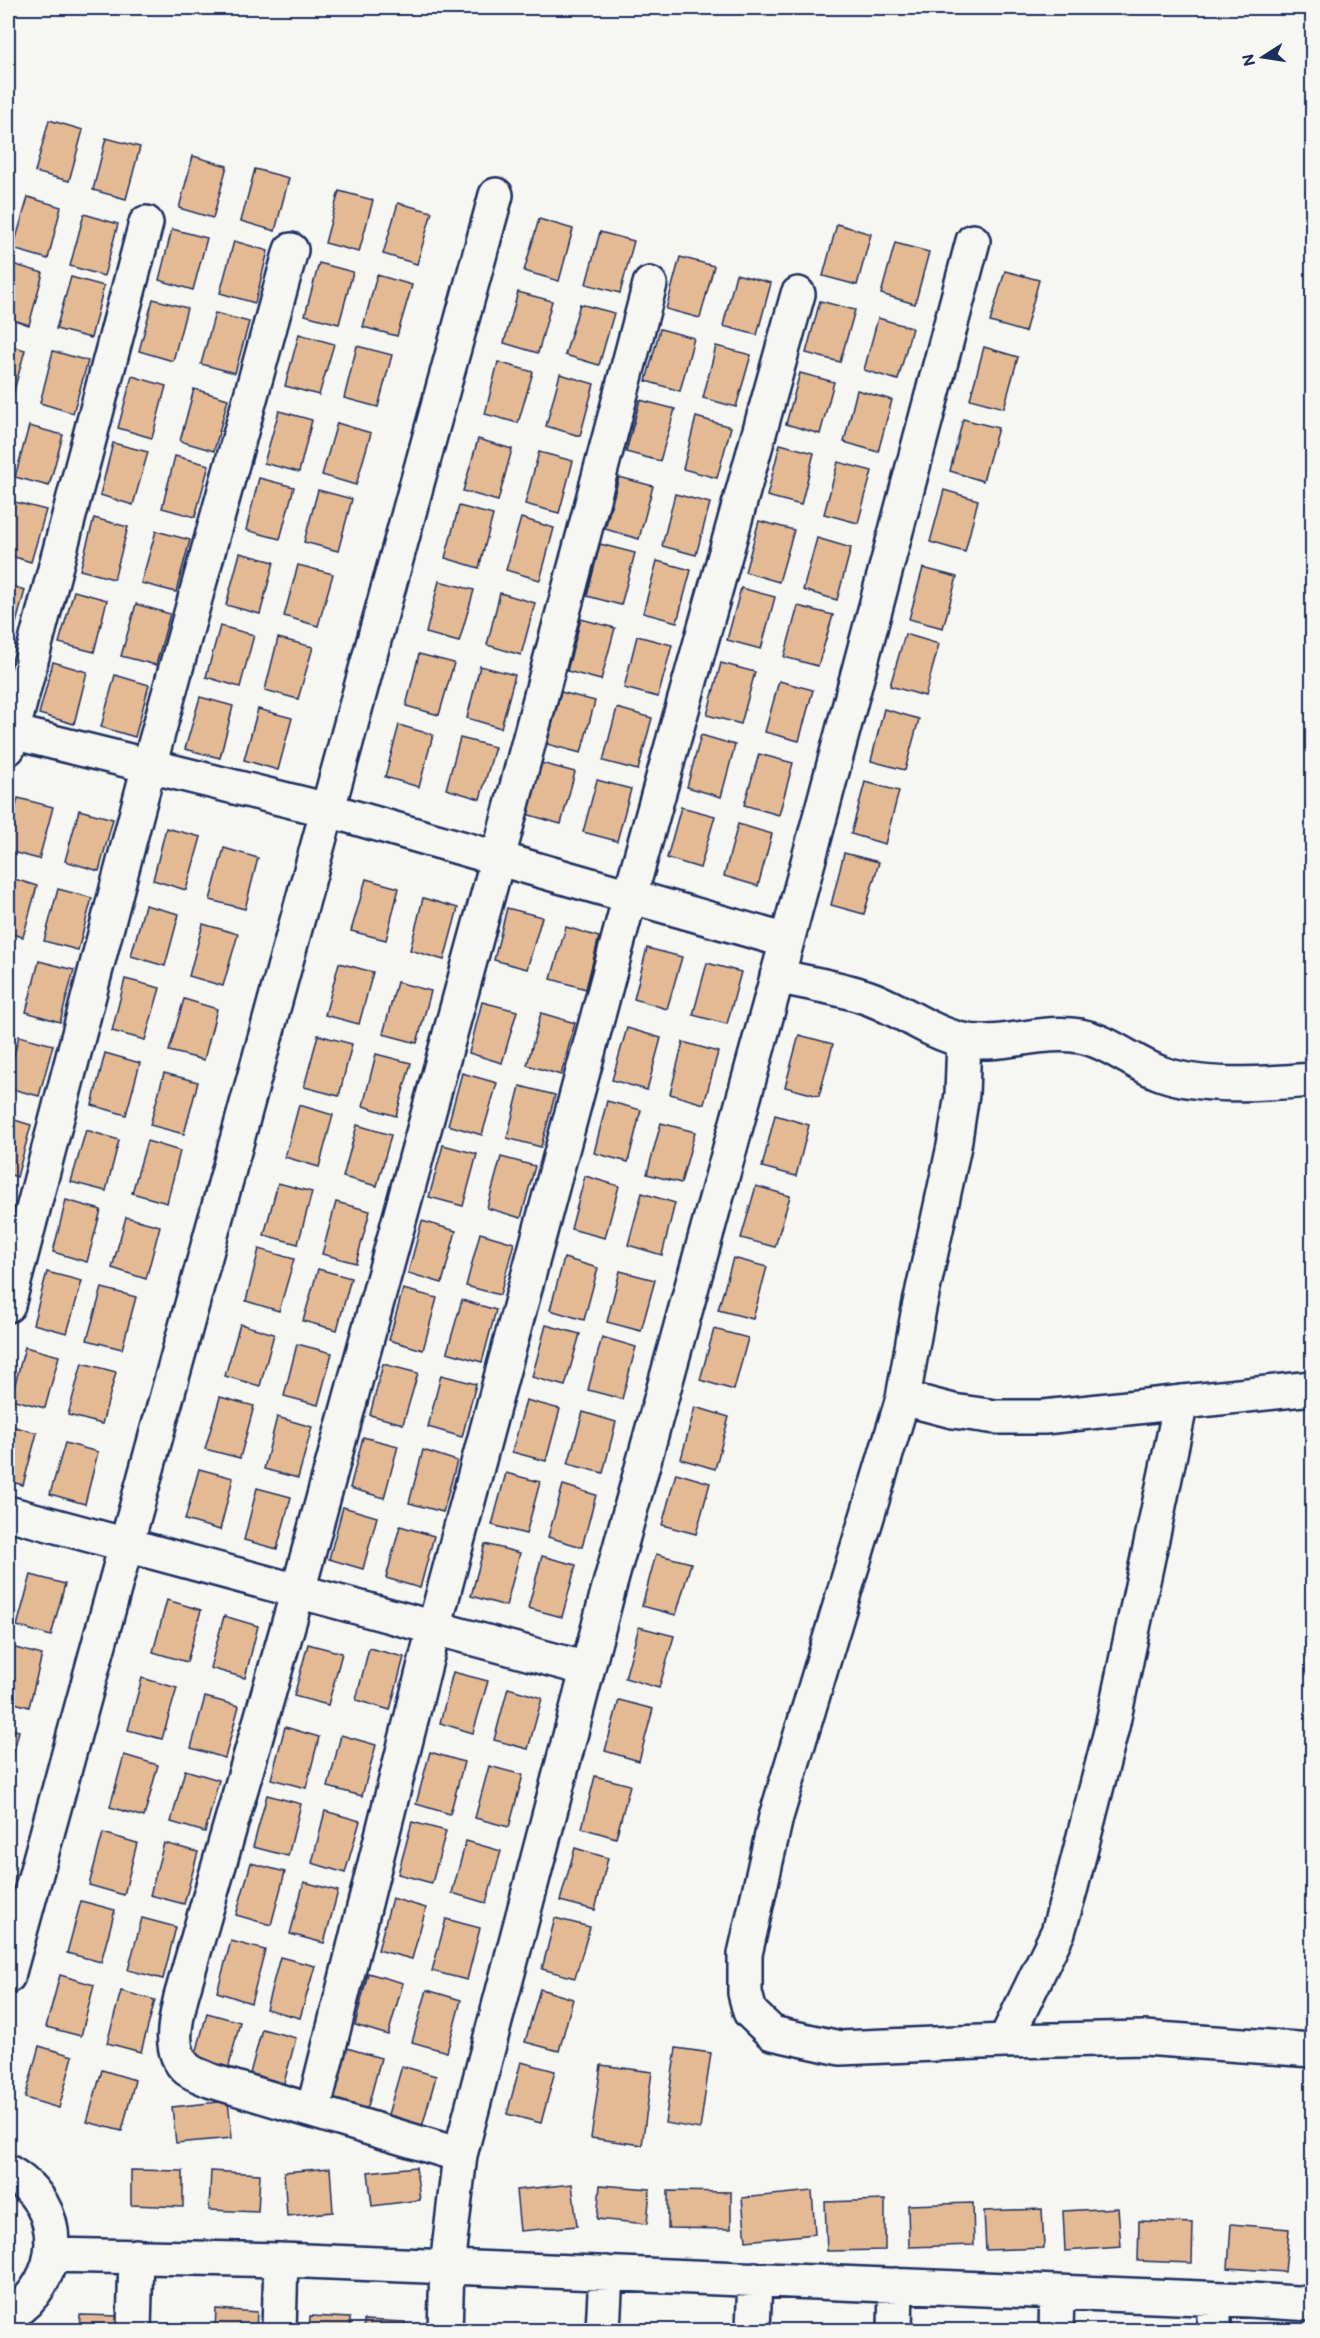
<svg xmlns="http://www.w3.org/2000/svg" width="1320" height="2338" font-family="'Balsamiq Sans',sans-serif">
<rect width="100%" height="100%" fill="#f6f6f2"/>
<filter id="ink" filterUnits="userSpaceOnUse"><feTurbulence type="fractalNoise" baseFrequency=".0167" numOctaves="2"/><feDisplacementMap in="SourceGraphic" scale="12" xChannelSelector="R" yChannelSelector="G"/><feConvolveMatrix kernelMatrix="1 2 1 2 8 2 1 2 1" color-interpolation-filters="sRGB"/></filter>
<g filter="url(#ink)">
<!-- building -->
<path fill="#e4ba94" stroke="#1b2f5e" stroke-width="1.5" d="M 49,120 L 83,130 L 69,181 L 35,172 Z
M 106,138 L 140,147 L 126,199 L 93,190 Z
M 193,156 L 227,166 L 213,218 L 179,208 Z
M 255,169 L 289,178 L 275,231 L 241,221 Z
M 339,191 L 373,200 L 359,252 L 325,243 Z
M 28,197 L 61,207 L 48,259 L 13,249 Z
M 398,203 L 432,212 L 417,264 L 383,254 Z
M 84,214 L 118,224 L 104,276 L 70,266 Z
M 539,219 L 573,229 L 559,281 L 524,271 Z
M 837,224 L 871,234 L 857,285 L 823,276 Z
M 172,229 L 207,238 L 193,290 L 159,280 Z
M 600,232 L 634,241 L 620,293 L 586,284 Z
M 234,241 L 268,251 L 255,303 L 220,293 Z
M 895,243 L 929,252 L 915,304 L 881,294 Z
M 680,257 L 714,266 L 700,318 L 666,309 Z
M 9,263 L 43,273 L 29,325 L 8,318 Z
M 319,263 L 353,272 L 339,324 L 305,315 Z
M 1005,271 L 1039,280 L 1025,332 L 990,322 Z
M 736,274 L 771,283 L 757,335 L 723,326 Z
M 377,275 L 412,285 L 397,336 L 363,327 Z
M 71,277 L 104,286 L 91,338 L 56,329 Z
M 518,292 L 552,301 L 538,353 L 504,343 Z
M 153,299 L 187,308 L 173,361 L 139,351 Z
M 820,301 L 855,310 L 840,362 L 806,353 Z
M 580,304 L 614,313 L 599,365 L 565,355 Z
M 215,313 L 249,322 L 235,373 L 201,364 Z
M 878,318 L 912,328 L 898,380 L 864,370 Z
M 660,329 L 694,338 L 680,391 L 646,381 Z
M 299,334 L 334,344 L 319,395 L 285,386 Z
M 8,345 L 25,350 L 11,402 L 8,401 Z
M 357,346 L 392,355 L 378,407 L 344,398 Z
M 716,346 L 751,355 L 736,407 L 703,398 Z
M 984,347 L 1018,357 L 1004,408 L 970,399 Z
M 53,351 L 88,361 L 73,413 L 40,403 Z
M 498,362 L 533,372 L 518,423 L 485,414 Z
M 800,373 L 834,382 L 820,434 L 786,424 Z
M 560,374 L 594,384 L 580,436 L 546,426 Z
M 132,376 L 166,386 L 152,438 L 118,428 Z
M 194,389 L 228,399 L 214,451 L 180,441 Z
M 857,390 L 892,400 L 878,452 L 844,442 Z
M 640,400 L 675,409 L 660,461 L 626,452 Z
M 279,411 L 312,420 L 299,472 L 264,463 Z
M 696,417 L 731,427 L 717,478 L 683,469 Z
M 963,419 L 998,428 L 983,481 L 950,471 Z
M 337,423 L 371,433 L 356,485 L 322,475 Z
M 29,426 L 63,435 L 49,486 L 15,477 Z
M 478,439 L 512,449 L 498,501 L 463,491 Z
M 113,443 L 148,452 L 133,505 L 100,495 Z
M 780,444 L 814,453 L 801,505 L 767,496 Z
M 539,452 L 573,461 L 559,513 L 525,504 Z
M 175,456 L 209,465 L 195,517 L 162,508 Z
M 838,462 L 872,471 L 858,523 L 824,514 Z
M 619,477 L 653,486 L 639,539 L 605,529 Z
M 259,478 L 294,487 L 280,539 L 246,530 Z
M 318,490 L 352,499 L 338,551 L 304,542 Z
M 944,490 L 978,500 L 965,552 L 930,542 Z
M 675,494 L 710,503 L 696,555 L 662,546 Z
M 11,501 L 46,510 L 31,562 L 8,555 L 8,515 Z
M 459,506 L 493,515 L 479,568 L 445,558 Z
M 94,518 L 128,527 L 114,579 L 80,570 Z
M 521,518 L 554,528 L 540,580 L 506,570 Z
M 759,521 L 794,530 L 779,582 L 745,572 Z
M 156,531 L 190,540 L 176,592 L 141,583 Z
M 817,538 L 851,548 L 837,600 L 803,590 Z
M 600,544 L 635,553 L 621,605 L 587,596 Z
M 240,553 L 274,562 L 260,614 L 226,605 Z
M 657,561 L 691,570 L 677,622 L 643,613 Z
M 298,565 L 333,574 L 318,626 L 284,616 Z
M 923,568 L 957,577 L 943,628 L 909,619 Z
M 439,581 L 474,590 L 459,642 L 426,633 Z
M 8,585 L 25,590 L 11,642 L 8,641 Z
M 741,588 L 775,597 L 761,649 L 727,640 Z
M 74,591 L 107,600 L 94,652 L 59,643 Z
M 500,593 L 535,603 L 521,655 L 487,645 Z
M 136,604 L 170,614 L 156,665 L 121,656 Z
M 798,606 L 833,615 L 818,666 L 784,657 Z
M 581,619 L 615,628 L 601,680 L 567,671 Z
M 220,626 L 254,635 L 240,687 L 206,677 Z
M 905,634 L 939,644 L 925,696 L 890,686 Z
M 637,636 L 672,645 L 658,697 L 624,688 Z
M 278,638 L 313,647 L 298,699 L 265,690 Z
M 419,654 L 454,663 L 439,715 L 406,706 Z
M 53,662 L 87,672 L 74,724 L 39,714 Z
M 721,663 L 755,672 L 741,724 L 707,715 Z
M 480,666 L 515,675 L 501,728 L 467,718 Z
M 115,675 L 149,685 L 135,737 L 101,727 Z
M 779,681 L 813,690 L 799,741 L 765,732 Z
M 561,692 L 595,701 L 581,753 L 547,744 Z
M 200,697 L 233,706 L 220,758 L 185,749 Z
M 617,708 L 652,718 L 638,770 L 603,761 Z
M 258,709 L 292,718 L 278,770 L 244,760 Z
M 884,709 L 919,719 L 905,770 L 871,761 Z
M 399,725 L 433,735 L 419,787 L 385,777 Z
M 701,735 L 735,745 L 721,797 L 687,787 Z
M 460,738 L 495,747 L 480,799 L 446,789 Z
M 759,754 L 793,763 L 779,815 L 744,805 Z
M 541,763 L 575,772 L 561,824 L 526,814 Z
M 597,780 L 631,789 L 617,841 L 583,832 Z
M 865,782 L 899,791 L 885,844 L 851,834 Z
M 18,798 L 53,807 L 39,859 L 8,851 L 8,838 Z
M 681,807 L 715,816 L 700,868 L 667,858 Z
M 79,810 L 113,819 L 99,871 L 65,861 Z
M 738,824 L 772,834 L 758,886 L 724,876 Z
M 166,828 L 201,837 L 186,890 L 153,880 Z
M 224,848 L 258,858 L 245,909 L 210,900 Z
M 844,853 L 879,862 L 864,914 L 831,905 Z
M 8,877 L 37,886 L 23,937 L 8,933 Z
M 366,879 L 399,888 L 386,940 L 351,931 Z
M 58,889 L 92,898 L 78,950 L 44,941 Z
M 423,898 L 458,908 L 444,960 L 410,950 Z
M 145,905 L 179,914 L 165,966 L 131,956 Z
M 507,908 L 542,917 L 527,969 L 494,960 Z
M 203,924 L 238,934 L 223,986 L 189,976 Z
M 566,927 L 599,937 L 586,989 L 551,979 Z
M 647,948 L 682,957 L 667,1009 L 634,999 Z
M 8,951 L 13,952 L 8,974 Z
M 39,961 L 74,970 L 60,1022 L 26,1012 Z
M 339,963 L 373,972 L 359,1024 L 325,1015 Z
M 707,963 L 741,972 L 727,1024 L 693,1015 Z
M 125,979 L 160,988 L 145,1040 L 112,1031 Z
M 397,982 L 431,991 L 417,1043 L 383,1034 Z
M 184,999 L 217,1009 L 204,1060 L 169,1051 Z
M 482,1002 L 517,1011 L 502,1063 L 469,1053 Z
M 541,1013 L 575,1023 L 561,1075 L 527,1065 Z
M 627,1028 L 661,1038 L 647,1090 L 612,1080 Z
M 318,1035 L 352,1044 L 339,1096 L 304,1087 Z
M 799,1035 L 833,1044 L 819,1096 L 785,1087 Z
M 19,1036 L 53,1045 L 39,1096 L 8,1088 L 8,1077 Z
M 683,1042 L 718,1052 L 704,1104 L 670,1094 Z
M 105,1053 L 140,1063 L 126,1115 L 92,1105 Z
M 376,1054 L 411,1063 L 396,1116 L 363,1106 Z
M 164,1073 L 198,1082 L 184,1134 L 150,1125 Z
M 462,1073 L 497,1083 L 482,1135 L 448,1125 Z
M 520,1086 L 555,1095 L 541,1147 L 507,1138 Z
M 607,1101 L 641,1110 L 628,1162 L 594,1153 Z
M 299,1105 L 333,1115 L 319,1167 L 285,1157 Z
M 775,1115 L 809,1125 L 796,1176 L 762,1167 Z
M 8,1118 L 31,1125 L 17,1177 L 8,1174 Z
M 661,1123 L 695,1132 L 681,1183 L 647,1174 Z
M 357,1125 L 391,1135 L 377,1186 L 343,1177 Z
M 86,1130 L 119,1140 L 106,1191 L 71,1182 Z
M 147,1141 L 180,1151 L 167,1203 L 132,1193 Z
M 443,1145 L 477,1154 L 463,1206 L 429,1197 Z
M 501,1157 L 535,1166 L 521,1218 L 487,1208 Z
M 585,1176 L 619,1186 L 605,1238 L 571,1229 Z
M 278,1183 L 312,1192 L 298,1244 L 264,1235 Z
M 756,1186 L 790,1196 L 775,1247 L 741,1238 Z
M 642,1193 L 675,1203 L 662,1255 L 628,1245 Z
M 66,1200 L 101,1210 L 87,1262 L 53,1252 Z
M 336,1202 L 370,1211 L 356,1263 L 322,1254 Z
M 126,1217 L 160,1226 L 146,1279 L 112,1268 Z
M 422,1221 L 456,1231 L 442,1283 L 408,1273 Z
M 480,1233 L 514,1243 L 500,1295 L 466,1286 Z
M 259,1249 L 294,1259 L 279,1311 L 246,1301 Z
M 564,1258 L 598,1268 L 584,1320 L 550,1310 Z
M 733,1258 L 767,1267 L 753,1319 L 718,1310 Z
M 318,1269 L 351,1278 L 337,1330 L 303,1321 Z
M 620,1271 L 655,1280 L 641,1331 L 607,1322 Z
M 47,1272 L 82,1281 L 67,1333 L 33,1324 Z
M 102,1288 L 136,1297 L 122,1349 L 87,1340 Z
M 403,1289 L 437,1298 L 423,1350 L 389,1340 Z
M 462,1300 L 496,1310 L 482,1362 L 447,1352 Z
M 240,1324 L 274,1334 L 260,1386 L 225,1376 Z
M 546,1325 L 580,1334 L 565,1386 L 532,1377 Z
M 714,1329 L 748,1338 L 734,1390 L 700,1380 Z
M 602,1337 L 636,1347 L 622,1399 L 588,1390 Z
M 297,1344 L 332,1353 L 318,1405 L 284,1396 Z
M 25,1347 L 59,1356 L 45,1408 L 11,1399 Z
M 82,1363 L 116,1372 L 102,1424 L 68,1415 Z
M 383,1364 L 418,1373 L 403,1424 L 370,1415 Z
M 441,1375 L 476,1384 L 462,1437 L 428,1427 Z
M 220,1397 L 254,1406 L 240,1458 L 205,1449 Z
M 526,1400 L 560,1409 L 546,1461 L 512,1452 Z
M 695,1407 L 729,1417 L 715,1469 L 681,1459 Z
M 583,1412 L 616,1422 L 603,1473 L 568,1464 Z
M 277,1417 L 312,1427 L 298,1478 L 264,1469 Z
M 8,1425 L 37,1433 L 23,1485 L 8,1481 Z
M 363,1437 L 398,1446 L 384,1498 L 350,1488 Z
M 65,1443 L 98,1452 L 85,1504 L 50,1494 Z
M 423,1450 L 457,1461 L 443,1512 L 409,1503 Z
M 199,1469 L 233,1478 L 220,1530 L 185,1520 Z
M 506,1473 L 540,1482 L 526,1534 L 492,1525 Z
M 676,1473 L 710,1483 L 696,1534 L 662,1525 Z
M 563,1485 L 596,1495 L 582,1547 L 548,1537 Z
M 257,1488 L 291,1497 L 277,1549 L 244,1540 Z
M 343,1507 L 377,1517 L 363,1569 L 329,1559 Z
M 400,1526 L 434,1536 L 420,1588 L 386,1578 Z
M 485,1544 L 520,1553 L 506,1606 L 471,1596 Z
M 656,1554 L 691,1563 L 676,1615 L 642,1606 Z
M 542,1556 L 576,1565 L 562,1617 L 528,1608 Z
M 31,1575 L 65,1584 L 51,1636 L 17,1626 Z
M 167,1600 L 201,1610 L 187,1662 L 153,1652 Z
M 224,1616 L 258,1626 L 245,1678 L 210,1668 Z
M 639,1627 L 674,1636 L 659,1688 L 625,1678 Z
M 308,1644 L 342,1653 L 328,1705 L 294,1696 Z
M 8,1646 L 42,1655 L 29,1707 L 8,1701 Z
M 369,1648 L 404,1657 L 390,1710 L 356,1700 Z
M 453,1672 L 488,1681 L 473,1733 L 440,1723 Z
M 142,1678 L 177,1688 L 162,1739 L 128,1730 Z
M 508,1688 L 542,1698 L 528,1749 L 494,1740 Z
M 205,1697 L 239,1706 L 225,1758 L 191,1748 Z
M 619,1700 L 653,1709 L 639,1761 L 605,1751 Z
M 285,1727 L 319,1737 L 306,1788 L 271,1779 Z
M 8,1728 L 19,1731 L 8,1775 Z
M 341,1735 L 376,1745 L 362,1796 L 328,1787 Z
M 430,1752 L 464,1762 L 450,1814 L 416,1804 Z
M 124,1755 L 158,1765 L 144,1817 L 110,1807 Z
M 489,1766 L 523,1775 L 509,1827 L 475,1818 Z
M 185,1770 L 219,1780 L 205,1832 L 171,1822 Z
M 595,1776 L 630,1785 L 616,1838 L 582,1828 Z
M 267,1795 L 301,1804 L 288,1856 L 253,1847 Z
M 325,1811 L 360,1821 L 345,1873 L 312,1863 Z
M 412,1822 L 446,1831 L 432,1883 L 398,1874 Z
M 103,1833 L 137,1843 L 124,1895 L 89,1885 Z
M 466,1841 L 501,1851 L 486,1903 L 452,1893 Z
M 164,1843 L 198,1852 L 184,1904 L 150,1895 Z
M 575,1848 L 608,1858 L 595,1910 L 560,1901 Z
M 251,1863 L 285,1872 L 271,1925 L 236,1915 Z
M 304,1882 L 338,1891 L 324,1943 L 290,1934 Z
M 392,1898 L 426,1908 L 412,1959 L 378,1950 Z
M 81,1901 L 115,1910 L 101,1962 L 67,1953 Z
M 142,1918 L 176,1927 L 163,1979 L 128,1970 Z
M 555,1918 L 590,1927 L 575,1978 L 542,1969 Z
M 446,1919 L 480,1928 L 467,1980 L 432,1971 Z
M 231,1941 L 265,1950 L 251,2003 L 217,1992 Z
M 280,1957 L 315,1966 L 300,2018 L 266,2009 Z
M 368,1973 L 403,1983 L 388,2035 L 355,2025 Z
M 60,1975 L 94,1985 L 81,2036 L 46,2027 Z
M 540,1989 L 573,1999 L 559,2051 L 525,2042 Z
M 427,1990 L 461,2000 L 447,2052 L 412,2042 Z
M 121,1991 L 155,2000 L 141,2052 L 107,2043 Z
M 207,2013 L 240,2022 L 227,2074 L 193,2065 Z
M 262,2029 L 296,2038 L 282,2090 L 248,2081 Z
M 39,2046 L 73,2056 L 59,2108 L 25,2098 Z
M 347,2048 L 381,2058 L 367,2110 L 333,2100 Z
M 676,2048 L 711,2053 L 700,2129 L 665,2123 Z
M 521,2062 L 555,2071 L 541,2123 L 507,2114 Z
M 601,2065 L 652,2072 L 642,2145 L 591,2138 Z
M 402,2066 L 436,2076 L 422,2127 L 387,2118 Z
M 102,2070 L 135,2080 L 122,2131 L 87,2122 Z
M 228,2101 L 232,2138 L 176,2143 L 172,2107 Z
M 416,2167 L 420,2200 L 372,2206 L 368,2172 Z
M 330,2168 L 333,2212 L 287,2216 L 284,2172 Z
M 131,2170 L 183,2171 L 183,2207 L 131,2205 Z
M 211,2171 L 260,2174 L 258,2212 L 209,2210 Z
M 572,2184 L 577,2226 L 520,2231 L 516,2190 Z
M 600,2185 L 650,2189 L 647,2224 L 597,2219 Z
M 668,2191 L 731,2192 L 731,2229 L 668,2228 Z
M 812,2191 L 815,2234 L 746,2241 L 742,2198 Z
M 885,2200 L 885,2250 L 827,2251 L 825,2202 Z
M 973,2203 L 974,2245 L 909,2247 L 908,2205 Z
M 1118,2208 L 1121,2247 L 1065,2251 L 1063,2211 Z
M 1042,2209 L 1044,2248 L 986,2250 L 984,2211 Z
M 1139,2221 L 1193,2223 L 1192,2263 L 1138,2261 Z
M 1231,2224 L 1289,2229 L 1285,2272 L 1228,2268 Z
M 1312,2226 L 1312,2275 L 1309,2275 Z
M 216,2309 L 257,2312 L 256,2330 L 215,2330 Z
M 80,2315 L 121,2316 L 120,2330 L 79,2330 Z
M 310,2316 L 350,2318 L 350,2330 L 309,2330 Z
M 364,2320 L 405,2322 L 405,2330 L 364,2330 Z
M 161,2324 L 202,2326 L 202,2330 L 161,2330 Z"/>
<g fill="none" stroke-linecap="round" stroke-linejoin="round">
<defs>
<path id="minor" d="M 8,731 L 328,810 L 787,941
M 8,748 L 146,223
M 777,976 C 806,983 838,987 866,997 C 899,1008 928,1032 962,1040 C 1001,1048 1041,1029 1080,1036 C 1111,1042 1133,1064 1163,1074 C 1207,1089 1266,1083 1312,1080
M 964,1040 L 962,1094 L 954,1146 L 919,1308 L 903,1398 L 776,1817 L 745,1954 L 745,1993 L 750,2012 L 772,2033 L 840,2048 L 1005,2041 L 1144,2038 L 1312,2050
M 8,1305 L 149,766 L 291,250
M 903,1398 L 953,1411 L 996,1417 L 1044,1417 L 1312,1388
M 8,1513 L 587,1669
M 8,1976 L 496,195
M 1005,2041 L 1058,1932 L 1071,1887 L 1112,1727 L 1181,1402
M 313,2111 L 434,1628 L 630,896 L 798,294
M 460,2155 L 212,2081 C 205,2078 193,2074 187,2069 C 167,2051 176,2019 181,1997 L 298,1591 L 498,858 L 650,284
M 8,2172 C 68,2205 65,2281 8,2316
M 51,2255 L 281,2260 L 1249,2300 L 1312,2304
M 134,2330 L 136,2256
M 279,2330 L 281,2260
M 445,2330 L 447,2267 L 460,2155 L 607,1595 L 787,941 L 973,241
M 603,2330 L 606,2273
M 753,2330 L 755,2279
M 895,2330 L 896,2285
M 1056,2330 L 1057,2292
M 1214,2330 L 1214,2299"/>
</defs>
<!-- minor casing -->
<use href="#minor" stroke="#1b2f5e" stroke-width="38"/>
<!-- minor -->
<use href="#minor" stroke="#f6f6f2" stroke-width="33"/>
</g>
</g>
<!-- margin -->
<rect width="1320" height="2338" fill="none" stroke="#f6f6f2" stroke-width="30"/>
<rect x="15" y="15" width="1290" height="2308" fill="none" stroke="#1b2f5e" stroke-width="2" filter="url(#ink)"/>
<!-- north arrow -->
<g transform="translate(1263 57) rotate(258)" stroke="#f6f6f2" stroke-width="4.5" paint-order="stroke">
<path d="M0-4.5L10 22L0 15L-10 22Z" fill="#1b2f5e"/>
<text y="-9" font-size="16" font-weight="bold" text-anchor="middle" fill="#1b2f5e">N</text>
</g>
</svg>
